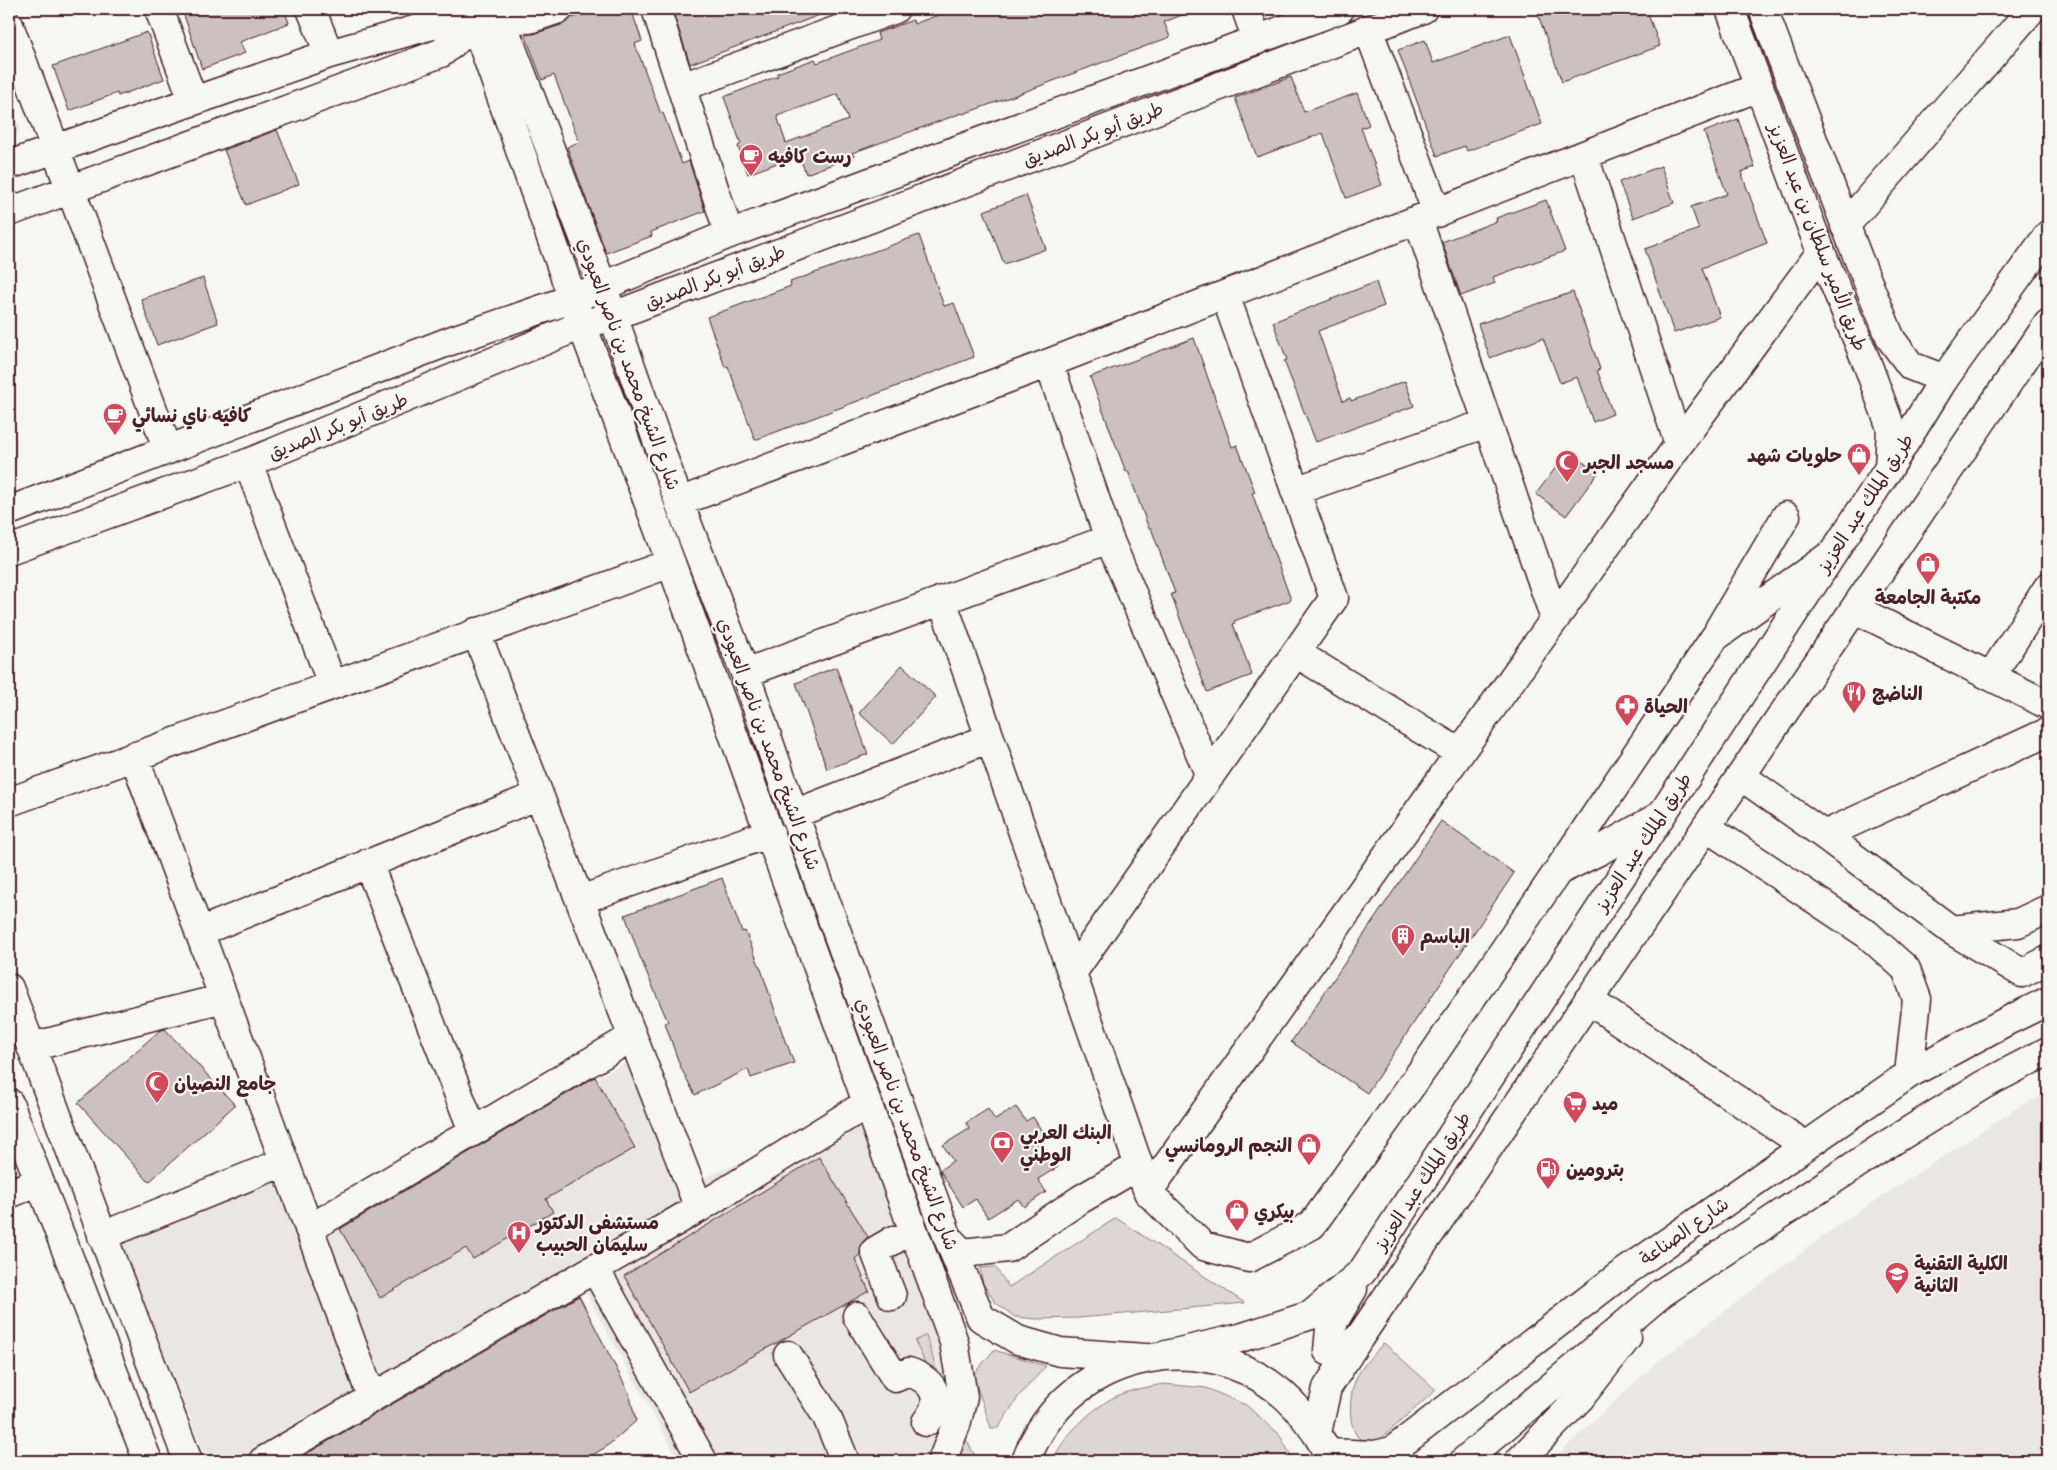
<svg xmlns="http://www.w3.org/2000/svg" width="2057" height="1470" font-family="Sriracha,'Playpen Sans Arabic',sans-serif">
<rect width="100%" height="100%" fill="#f6f6f2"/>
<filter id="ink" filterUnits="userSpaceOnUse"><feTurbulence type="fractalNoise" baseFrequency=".02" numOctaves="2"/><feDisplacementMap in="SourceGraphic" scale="10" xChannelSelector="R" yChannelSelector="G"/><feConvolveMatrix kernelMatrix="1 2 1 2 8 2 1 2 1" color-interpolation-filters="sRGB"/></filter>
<g filter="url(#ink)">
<!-- built -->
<path fill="#e9e6e3" d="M 9,96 L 20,127 L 15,137 L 9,139 Z
M 628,1062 L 674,1190 L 864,1112 L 949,1356 L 952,1410 L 931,1461 L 679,1461 L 574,1272 L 245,1461 L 207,1461 L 118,1236 L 279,1174 L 298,1231 Z
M 2048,1093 L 2048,1461 L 1551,1461 L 1655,1364 L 1837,1226 L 2020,1106 Z"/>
<!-- green -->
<path fill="#ddd6d5" stroke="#947a80" d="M 1116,1218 L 1245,1303 L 1079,1318 L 1037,1319 L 1015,1317 L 995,1302 L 983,1284 L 980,1268 L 995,1267 L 1009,1287 Z
M 926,1335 L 941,1386 L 932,1378 L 915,1341 Z
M 1384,1343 L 1436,1390 L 1377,1442 C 1374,1442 1368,1443 1365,1442 C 1345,1435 1349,1392 1357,1377 C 1363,1364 1374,1354 1384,1343 Z
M 994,1350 L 1046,1366 L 1019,1396 L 998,1428 L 991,1428 L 973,1375 Z
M 1163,1384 L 1206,1388 L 1246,1405 L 1279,1434 L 1294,1461 L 1053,1461 C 1062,1436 1096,1404 1121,1394 C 1134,1389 1149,1387 1163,1384 Z
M 962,1432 L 978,1461 L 952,1461 Z"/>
<!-- building -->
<path fill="#ccc1c0" stroke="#4a1f2b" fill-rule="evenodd" d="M 182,9 L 284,9 L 289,23 L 240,42 L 245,53 L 202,69 Z
M 597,9 L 631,9 L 642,41 L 635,44 L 661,114 L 663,113 L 682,164 L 689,161 L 705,211 L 651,232 L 652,236 L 606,253 L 567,147 L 579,142 L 554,75 L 542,80 L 525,34 L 534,34 L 564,24 L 572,16 L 573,18 Z
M 672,9 L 833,9 L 833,10 L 690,64 Z
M 954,9 L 1195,9 L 1195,10 L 1164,22 L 1170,37 L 1016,95 L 963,114 L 962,113 L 852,153 L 854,156 L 806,174 L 799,155 L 748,174 L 738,146 L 741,144 L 724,97 L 778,76 L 777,73 L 815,59 L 817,63 L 879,40 L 877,33 L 913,20 L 914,24 ZM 838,94 L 848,120 L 786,143 L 777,116 Z
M 1536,9 L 1646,9 L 1660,46 L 1562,82 Z
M 147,32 L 164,79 L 118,96 L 117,93 L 69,111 L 53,66 Z
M 1510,35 L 1542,124 L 1467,151 L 1465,146 L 1437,156 L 1398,50 L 1425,40 L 1433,63 Z
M 1291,77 L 1304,112 L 1357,93 L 1369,125 L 1361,128 L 1382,185 L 1346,198 L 1323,133 L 1257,157 L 1235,98 Z
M 1738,119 L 1755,167 L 1741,172 L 1767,243 L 1702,268 L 1720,317 L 1674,333 L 1645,249 L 1699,229 L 1691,207 L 1727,194 L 1704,132 Z
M 277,130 L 299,184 L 246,205 L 224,150 Z
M 1661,166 L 1674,203 L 1633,218 L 1619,182 Z
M 1026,195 L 1046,249 L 1004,264 L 984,211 Z
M 1546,200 L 1565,251 L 1493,277 L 1495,283 L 1461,296 L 1442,242 L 1497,221 L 1496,218 Z
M 919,235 L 944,306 L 954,303 L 974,357 L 755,440 L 728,366 L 725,367 L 707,317 L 791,286 L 790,282 Z
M 203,278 L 218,323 L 157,345 L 141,299 Z
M 1376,282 L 1384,306 L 1318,331 L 1343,401 L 1350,398 L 1351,401 L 1405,381 L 1414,406 L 1316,442 L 1284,361 L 1287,360 L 1273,322 Z
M 1573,292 L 1600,369 L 1597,370 L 1613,414 L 1593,422 L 1577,377 L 1560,383 L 1543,338 L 1490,358 L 1478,324 Z
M 1194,338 L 1232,447 L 1237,445 L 1255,492 L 1252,493 L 1291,600 L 1234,621 L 1235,623 L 1233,624 L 1252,675 L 1207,692 L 1171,594 L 1175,593 L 1151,528 L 1149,529 L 1128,471 L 1126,472 L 1090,377 Z
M 1568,451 L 1598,473 L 1566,516 L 1536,494 Z
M 902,665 L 936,697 L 893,744 L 859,713 Z
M 836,667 L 868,754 L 827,769 L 796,683 Z
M 1441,821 L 1514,873 L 1367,1093 L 1291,1042 Z
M 722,878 L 742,932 L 745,931 L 762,972 L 786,1044 L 787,1044 L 794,1063 L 751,1078 L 748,1069 L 695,1095 L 680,1066 L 665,1023 L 668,1022 L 640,957 L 625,915 Z
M 165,1029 L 235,1105 L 149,1182 L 78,1103 L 159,1031 Z
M 595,1077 L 635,1148 L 546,1199 L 553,1212 L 473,1259 L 466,1248 L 380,1298 L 340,1229 Z
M 1016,1107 L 1026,1121 L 1033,1117 L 1046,1138 L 1041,1141 L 1058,1167 L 1038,1179 L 1046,1192 L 1024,1207 L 1018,1199 L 988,1218 L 976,1199 L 963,1207 L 941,1172 L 940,1170 L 953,1161 L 943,1145 L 969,1129 L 966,1123 L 988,1109 L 995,1120 Z
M 819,1157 L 868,1237 L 862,1243 L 860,1254 L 855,1259 L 869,1291 L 689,1392 L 624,1276 Z
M 579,1296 L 629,1393 L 636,1421 L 606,1447 L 582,1461 L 294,1461 Z"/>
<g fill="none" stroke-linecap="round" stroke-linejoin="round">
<defs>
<path id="minor" d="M 159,9 L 193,100
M 311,9 L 329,54
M 470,9 L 582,325 L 671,563 L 954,1342 L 963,1397 L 956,1425 L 942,1461
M 497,9 L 602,285 L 679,502 L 745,673 L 794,814 L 948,1238 L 981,1318 L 1018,1340 L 1060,1352 L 1145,1358
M 505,9 L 500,17 L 529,19 L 559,9
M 656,9 L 729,234
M 1246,9 L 1257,40
M 9,25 L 168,450
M 1368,29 L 1437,213
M 682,87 L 895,9
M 1584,156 L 1679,444
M 9,165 L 329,54 L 443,22 L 476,24
M 9,212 L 441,53 L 476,24
M 1418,220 L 1555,619
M 1845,226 L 2032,9
M 1049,363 L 1109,539 L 1210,776
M 248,463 L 332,684
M 1295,491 L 1487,423
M 679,502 L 1049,363 L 1759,87
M 942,600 L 1148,1192
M 1855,609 L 2048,705
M 1719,629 L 1786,516
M 476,632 L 699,1208
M 1296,653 L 1460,753
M 745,673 L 1109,539
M 1991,676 L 2048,587
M 134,756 L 372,1398
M 1741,776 L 1824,835 L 2048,732
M 9,802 L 671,563
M 794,814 L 990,738
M 1660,816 L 1599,851 L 1558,871 L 1426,1065 L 1312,1225 L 1249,1258 L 1203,1246 L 1148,1192 L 1679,444 L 1821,252
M 1706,827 L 1867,934 L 1906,969 L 1917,999 L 1909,1074
M 1824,835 L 1951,930 L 2018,923 L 2048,909
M 368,863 L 473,1131
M 1558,871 L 1715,637 L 1832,554
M 580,900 L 770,833
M 1951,930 L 2022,973 L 2048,960
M 199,932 L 539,795
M 1072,973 L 1334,598 L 1225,295
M 9,988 L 188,1461
M 1588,1000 L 1806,1146
M 31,1047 L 224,998
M 9,1103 L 148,1461
M 9,1194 L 39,1181
M 309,1229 L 632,1037
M 102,1236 L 284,1162
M 948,1238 L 962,1253 L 1008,1248 L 1081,1199 L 1138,1166
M 595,1269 L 703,1461
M 892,1296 L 875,1251 L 894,1240
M 857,1316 L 895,1378 L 909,1372 C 934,1381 945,1399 926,1422
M 788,1355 L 827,1417 L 845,1461
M 1328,1453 L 1375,1455 L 1392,1451 L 1615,1279 L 1909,1074 L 2007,1021 L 2048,1001
M 263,1461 L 699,1208 L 868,1103
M 1464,1461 L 1662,1293 L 1878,1150 L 1983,1085 L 2048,1051
M 1519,1461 L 1580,1398 L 1627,1338"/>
<path id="major" d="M 1730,9 L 1821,252 L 1867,363 L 1891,428 L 1889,468
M 1763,9 L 1858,258 L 1891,339 L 1911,366 L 1944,379
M 9,511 L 450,341 L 574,298 L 729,234 L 1340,9
M 9,550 L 248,463 L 582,325 L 613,316 L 1423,9"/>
<path id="highway" d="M 1353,1289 L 1330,1328 L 1328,1351 L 1340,1351 L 1359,1338
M 1166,1355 L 1240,1338 L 1311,1315 L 1362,1272 L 1889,468 L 1944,379 L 2048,235
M 1317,1433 L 1327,1388 L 1359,1338 L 2048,324
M 1026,1461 C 1066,1346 1223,1318 1301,1413 C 1313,1428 1324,1442 1330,1461"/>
</defs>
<!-- minor casing -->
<use href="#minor" stroke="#4a1f2b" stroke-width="31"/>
<!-- major casing -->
<use href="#major" stroke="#4a1f2b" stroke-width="31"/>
<!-- highway casing -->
<use href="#highway" stroke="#4a1f2b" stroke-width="31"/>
<!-- minor -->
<use href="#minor" stroke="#f6f6f2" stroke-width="28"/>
<!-- major -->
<use href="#major" stroke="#f6f6f2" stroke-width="28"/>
<!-- highway -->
<use href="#highway" stroke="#f6f6f2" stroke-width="28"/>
</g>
</g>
<!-- icons -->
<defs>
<symbol id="cafe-pin" viewBox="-11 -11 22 30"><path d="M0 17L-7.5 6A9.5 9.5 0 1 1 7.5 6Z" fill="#d1495b" stroke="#f6f6f2"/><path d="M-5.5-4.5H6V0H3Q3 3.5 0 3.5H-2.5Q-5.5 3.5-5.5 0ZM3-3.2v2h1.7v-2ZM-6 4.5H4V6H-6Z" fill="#fff"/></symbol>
<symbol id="shop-pin" viewBox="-11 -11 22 30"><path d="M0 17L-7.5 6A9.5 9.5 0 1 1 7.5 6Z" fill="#d1495b" stroke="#f6f6f2"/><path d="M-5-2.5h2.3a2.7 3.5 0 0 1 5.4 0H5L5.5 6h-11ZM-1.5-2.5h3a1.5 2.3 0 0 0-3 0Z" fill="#fff"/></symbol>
<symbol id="mosque-pin" viewBox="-11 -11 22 30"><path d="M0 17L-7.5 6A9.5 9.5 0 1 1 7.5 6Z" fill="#d1495b" stroke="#f6f6f2"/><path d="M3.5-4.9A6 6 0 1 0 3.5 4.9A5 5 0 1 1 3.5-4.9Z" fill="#fff"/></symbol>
<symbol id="restaurant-pin" viewBox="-11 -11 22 30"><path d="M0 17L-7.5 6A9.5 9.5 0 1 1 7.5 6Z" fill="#d1495b" stroke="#f6f6f2"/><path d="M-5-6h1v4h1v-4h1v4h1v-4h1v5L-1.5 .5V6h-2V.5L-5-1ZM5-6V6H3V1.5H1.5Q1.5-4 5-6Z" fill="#fff"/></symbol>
<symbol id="pharmacy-pin" viewBox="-11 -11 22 30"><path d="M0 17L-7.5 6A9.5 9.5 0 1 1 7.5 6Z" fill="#d1495b" stroke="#f6f6f2"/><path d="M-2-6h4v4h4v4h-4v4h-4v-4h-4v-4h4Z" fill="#fff"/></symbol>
<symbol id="building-pin" viewBox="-11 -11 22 30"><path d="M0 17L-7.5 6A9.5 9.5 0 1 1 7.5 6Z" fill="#d1495b" stroke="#f6f6f2"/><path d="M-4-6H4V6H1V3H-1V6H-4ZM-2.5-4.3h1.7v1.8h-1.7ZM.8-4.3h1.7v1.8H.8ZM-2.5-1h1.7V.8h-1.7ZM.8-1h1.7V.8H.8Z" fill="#fff"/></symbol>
<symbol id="supermarket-pin" viewBox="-11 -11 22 30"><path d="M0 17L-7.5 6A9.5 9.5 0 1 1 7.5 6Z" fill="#d1495b" stroke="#f6f6f2"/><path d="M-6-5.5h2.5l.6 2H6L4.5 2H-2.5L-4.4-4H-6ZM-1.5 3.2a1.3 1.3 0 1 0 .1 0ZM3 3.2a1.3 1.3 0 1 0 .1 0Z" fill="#fff"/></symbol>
<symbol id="bank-pin" viewBox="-11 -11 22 30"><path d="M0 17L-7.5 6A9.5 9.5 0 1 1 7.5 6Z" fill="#d1495b" stroke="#f6f6f2"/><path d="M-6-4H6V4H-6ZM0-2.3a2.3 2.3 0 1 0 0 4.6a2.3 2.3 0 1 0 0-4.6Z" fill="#fff"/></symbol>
<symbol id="fuel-pin" viewBox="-11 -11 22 30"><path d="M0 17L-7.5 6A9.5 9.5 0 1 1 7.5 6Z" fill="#d1495b" stroke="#f6f6f2"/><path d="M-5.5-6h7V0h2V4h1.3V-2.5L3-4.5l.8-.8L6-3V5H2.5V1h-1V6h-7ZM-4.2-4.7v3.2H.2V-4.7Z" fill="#fff"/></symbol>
<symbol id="hospital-pin" viewBox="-11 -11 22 30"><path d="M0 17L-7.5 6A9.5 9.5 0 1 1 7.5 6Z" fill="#d1495b" stroke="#f6f6f2"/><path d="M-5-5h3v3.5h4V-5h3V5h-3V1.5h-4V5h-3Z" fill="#fff"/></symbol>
<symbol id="university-pin" viewBox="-11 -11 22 30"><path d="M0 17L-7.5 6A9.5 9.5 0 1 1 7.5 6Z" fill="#d1495b" stroke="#f6f6f2"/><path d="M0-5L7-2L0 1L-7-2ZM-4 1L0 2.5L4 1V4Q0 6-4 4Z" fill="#fff"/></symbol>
</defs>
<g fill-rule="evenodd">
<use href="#cafe-pin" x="737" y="142" width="28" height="38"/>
<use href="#cafe-pin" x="101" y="401" width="28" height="38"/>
<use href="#shop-pin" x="1845" y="441" width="28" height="38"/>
<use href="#mosque-pin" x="1553" y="448" width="28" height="38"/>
<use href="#shop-pin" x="1914" y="550" width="28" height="38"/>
<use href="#restaurant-pin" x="1840" y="679" width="28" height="38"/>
<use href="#pharmacy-pin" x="1613" y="692" width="28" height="38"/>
<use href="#building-pin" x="1389" y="922" width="28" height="38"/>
<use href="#mosque-pin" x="143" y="1069" width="28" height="38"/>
<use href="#supermarket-pin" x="1561" y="1089" width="28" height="38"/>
<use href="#bank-pin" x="988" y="1129" width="28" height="38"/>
<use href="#shop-pin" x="1295" y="1131" width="28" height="38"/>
<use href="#fuel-pin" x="1534" y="1155" width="28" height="38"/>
<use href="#shop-pin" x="1223" y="1197" width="28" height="38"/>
<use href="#hospital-pin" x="505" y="1219" width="28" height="38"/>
<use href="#university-pin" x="1883" y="1260" width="28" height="38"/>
</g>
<g text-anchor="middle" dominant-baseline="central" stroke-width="4.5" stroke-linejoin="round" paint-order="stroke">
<!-- street labels -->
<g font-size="19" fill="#4a1f2b" stroke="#f6f6f2">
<text transform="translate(1093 134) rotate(-21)">طريق أبو بكر الصديق</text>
<text transform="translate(1818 237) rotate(69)">طريق الأمير سلطان بن عبد العزيز</text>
<text transform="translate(715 277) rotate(-21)">طريق أبو بكر الصديق</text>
<text transform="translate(629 364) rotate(70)">شارع الشيخ محمد بن ناصر العبودي</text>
<text transform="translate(338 426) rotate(-22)">طريق أبو بكر الصديق</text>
<text transform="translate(1865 503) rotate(-57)">طريق الملك عبد العزيز</text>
<text transform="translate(769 744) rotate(70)">شارع الشيخ محمد بن ناصر العبودي</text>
<text transform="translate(1643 842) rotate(-57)">طريق الملك عبد العزيز</text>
<text transform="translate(907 1124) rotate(70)">شارع الشيخ محمد بن ناصر العبودي</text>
<text transform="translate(1422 1181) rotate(-57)">طريق الملك عبد العزيز</text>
<text transform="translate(1684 1231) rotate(-35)">شارع الصناعة</text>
</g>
<!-- poi labels -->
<g font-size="19" font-weight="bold" fill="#4a1f2b" stroke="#f6f6f2" text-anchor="start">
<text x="768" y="156">رست كافيه</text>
<text x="132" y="415">كافيه ناي نسائي</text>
<text x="1842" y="455" text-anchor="end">حلويات شهد</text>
<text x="1584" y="462">مسجد الجبر</text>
<text x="1928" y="597" text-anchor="middle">مكتبة الجامعة</text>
<text x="1872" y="693">الناضج</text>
<text x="1644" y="706">الحياة</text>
<text x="1420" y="936">الباسم</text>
<text x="174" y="1083">جامع النصيان</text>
<text x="1592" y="1103">ميد</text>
<text x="1020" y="1132">البنك العربي<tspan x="1020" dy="22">الوطني</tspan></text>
<text x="1292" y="1145" text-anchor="end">النجم الرومانسي</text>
<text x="1566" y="1169">بترومين</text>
<text x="1254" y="1211">بيكري</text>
<text x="536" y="1222">مستشفى الدكتور<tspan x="536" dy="22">سليمان الحبيب</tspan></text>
<text x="1914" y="1263">الكلية التقنية<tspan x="1914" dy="22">الثانية</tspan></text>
</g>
</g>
<!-- margin -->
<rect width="2057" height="1470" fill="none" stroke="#f6f6f2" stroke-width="30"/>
<rect x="15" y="15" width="2027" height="1440" fill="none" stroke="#4a1f2b" stroke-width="2" filter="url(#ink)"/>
</svg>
